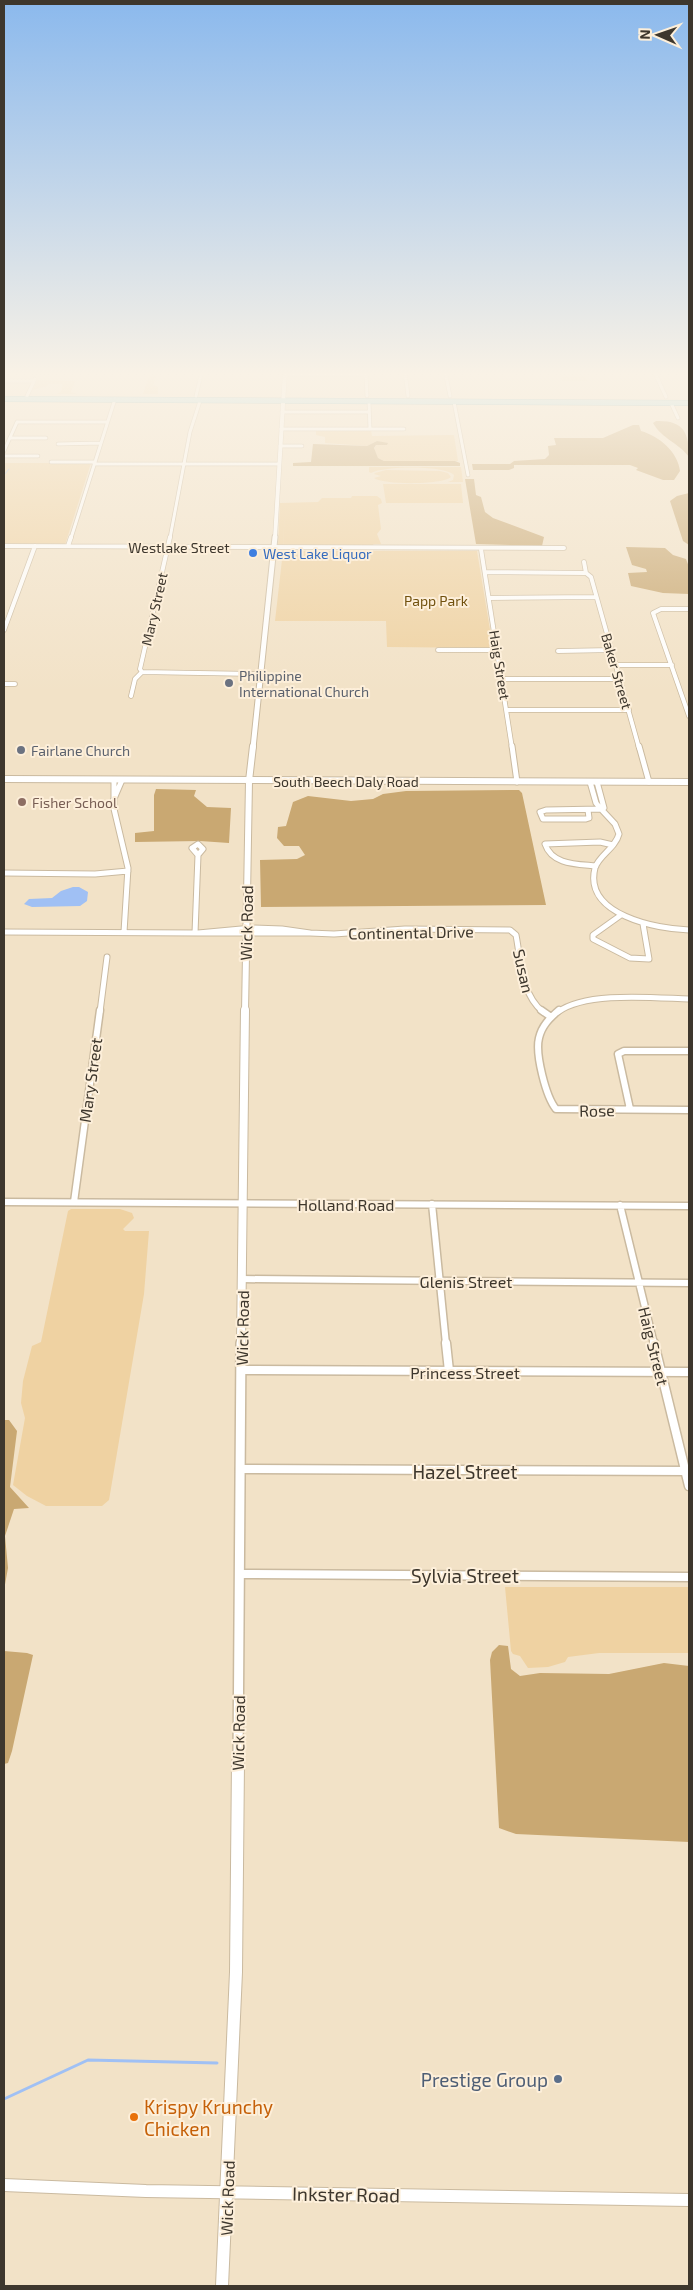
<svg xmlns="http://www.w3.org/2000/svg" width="693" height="2290" font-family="'Exo 2',sans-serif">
<rect width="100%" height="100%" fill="#f2e2c7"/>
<!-- green -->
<path fill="#efd2a2" d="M 120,371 L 159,371 L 153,385 L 158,387 L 158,394 L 143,394 L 150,373 L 119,373 Z
M 558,371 L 583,371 L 587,381 L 562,381 Z
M 37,380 L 75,381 L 71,392 L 77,394 L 57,394 L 61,392 L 63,384 L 48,384 L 47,386 L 33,390 Z
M 316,429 L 371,430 L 372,436 L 454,435 L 458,461 L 384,461 L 378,458 L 374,449 L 376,445 L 387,445 L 377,441 L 367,446 L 325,443 L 325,437 L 316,435 Z
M 4,463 L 91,463 L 65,545 L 4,544 Z
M 369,467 L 461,467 L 463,482 L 448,482 L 453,480 L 454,475 C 442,465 385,466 371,473 L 369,472 Z
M 386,470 L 440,471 L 448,473 L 451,477 C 443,485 383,485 374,478 L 381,476 L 374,474 L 375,473 Z
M 383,484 L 461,484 L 463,503 L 386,503 Z
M 352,496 L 377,496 L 381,499 L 382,503 L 378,505 L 381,529 L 377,534 L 381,544 L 373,544 L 375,547 L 283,547 L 285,509 L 283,545 L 278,545 L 280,503 L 318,502 L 322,498 L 351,498 Z
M 283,551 L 477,551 L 493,648 L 387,647 L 386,621 L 275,621 Z
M 71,1209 L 120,1209 L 132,1213 L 134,1218 L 123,1229 L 125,1231 L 149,1231 L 144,1294 L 109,1500 L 102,1506 L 46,1506 L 27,1496 L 13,1485 L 25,1418 L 21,1403 L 23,1381 L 32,1346 L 41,1342 L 68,1211 Z
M 505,1587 L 689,1587 L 689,1653 L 599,1653 L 568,1657 L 565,1662 L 548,1667 L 528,1668 L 520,1656 L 513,1654 L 511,1651 Z"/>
<!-- forest -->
<path fill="#c9a872" d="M 656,421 C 684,420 689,433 689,457 C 679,443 662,439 653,423 Z
M 633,425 L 639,425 L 641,431 C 659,436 678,452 680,471 L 674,480 L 663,480 L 636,470 L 638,468 L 630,465 L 514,465 L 514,468 L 509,470 L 473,470 L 472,464 L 510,464 L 514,461 L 545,459 L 549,455 L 548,446 L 556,445 L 554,438 L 603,438 Z
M 377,441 L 388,443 L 387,445 L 376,445 L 374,448 L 378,458 L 384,461 L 455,461 L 460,463 L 460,466 L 293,466 L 293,463 L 311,462 L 313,444 L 367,446 Z
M 465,479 L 474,479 L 476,495 L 481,497 L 485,512 L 493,518 L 544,537 L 542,546 L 476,544 Z
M 689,493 L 689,545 L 683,541 L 670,501 L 677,496 Z
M 626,547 L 665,548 L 673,555 L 686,559 L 689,567 L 689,594 L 663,593 L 631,586 L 628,573 L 647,572 L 646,569 L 632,565 Z
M 156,789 L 196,790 L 194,796 L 207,807 L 231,808 L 229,843 L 200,841 L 135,842 L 135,833 L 154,831 L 154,795 Z
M 519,790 L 522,793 L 546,905 L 261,907 L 260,860 L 297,859 L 305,855 L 299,846 L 284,846 L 277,838 L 278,827 L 286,826 L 293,802 L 308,796 L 351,801 L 373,799 L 383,794 L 406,791 Z
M 4,1420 L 9,1420 L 17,1431 L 10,1487 L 29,1508 L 14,1509 L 5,1536 L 8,1568 L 4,1590 Z
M 499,1645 L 508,1646 L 511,1669 L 520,1676 L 540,1673 L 609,1674 L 664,1663 L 689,1666 L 689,1842 L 516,1834 L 499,1828 L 490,1660 L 492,1652 Z
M 4,1651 L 27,1653 L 33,1655 L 12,1751 L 8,1763 L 4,1764 Z"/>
<!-- water -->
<path fill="#a0c0f4" d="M 73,887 L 79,887 L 88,892 L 87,901 L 80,906 L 32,907 L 24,904 L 29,899 L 52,898 L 61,891 Z"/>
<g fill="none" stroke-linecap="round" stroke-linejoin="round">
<!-- stream-far1 -->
<path stroke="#a0c0f4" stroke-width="1" d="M 4,475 L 9,469"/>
<!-- stream -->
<path stroke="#a0c0f4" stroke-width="3" d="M 4,2099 L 88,2060 L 217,2063"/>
<defs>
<path id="minor-far4" d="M 405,371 L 408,396
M 445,371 L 450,396
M 654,371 L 666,397
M 366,372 L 367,396
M 37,373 L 66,371
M 284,375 L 367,375
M 4,381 L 34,381
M 27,396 L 35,379
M 196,396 L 202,371
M 369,402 L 370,429
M 454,402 L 468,475
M 671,403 L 678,418
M 282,412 L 369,412
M 17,422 L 107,422
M 281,429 L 404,429
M 10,438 L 46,438
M 58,444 L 100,443
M 280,446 L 302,446
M 4,451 L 17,422
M 4,456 L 38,456
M 51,462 L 95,462
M 94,464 L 279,464
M 71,538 L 115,399
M 170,538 L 190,432 L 200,401"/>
<path id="minor-far3" d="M 4,546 L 564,548
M 68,546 L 71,537
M 481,549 L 512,748
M 584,562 L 586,573 L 591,577 L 639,748
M 485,572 L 586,573
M 489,598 L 596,597
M 689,609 L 661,609 L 653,613 L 689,716
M 4,630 L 35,546
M 438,650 L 498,650
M 558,651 L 612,650
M 616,665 L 672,665
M 142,672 L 140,669 L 170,537
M 142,672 L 260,674
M 503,679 L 620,679
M 4,684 L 15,684
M 131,696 L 135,679 L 142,672
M 508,710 L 629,710"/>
<path id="minor-far2" d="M 512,746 L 517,782
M 639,746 L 649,782
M 114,780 L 114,809 L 128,868 L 124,932
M 590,782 L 596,803 L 601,809 L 604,808 L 597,782
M 113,801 L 122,780
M 588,810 L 589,818 L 586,819 L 543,819 L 540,812 L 546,810 L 601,809 L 615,824 L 619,834 C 615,849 599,855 595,868 C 583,915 657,929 689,930
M 198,844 L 203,849 L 198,855 L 192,848 Z
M 596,866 C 577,864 552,865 545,844 L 600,842 L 613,845
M 4,873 L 95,874 L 128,871
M 621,915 L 593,935 L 593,939 L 630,958 L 649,959 L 643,924
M 252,928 L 282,929 L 310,933 L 198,933 Z
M 4,932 L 198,933
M 195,933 L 198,933
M 195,933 L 198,855
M 310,933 L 334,934 L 405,929 L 510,930 L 516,935 C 521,961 521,994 543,1012
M 100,1012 L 107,957
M 558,1012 C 586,991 655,998 689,999"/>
<path id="minor-far1" d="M 541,1010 L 551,1017
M 559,1010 C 550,1018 542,1025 539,1038 C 535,1054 546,1097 556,1109 L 689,1110
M 630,1109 L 618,1054 L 624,1051 L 689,1051
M 4,1202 L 689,1206
M 74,1202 L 100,1010
M 432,1204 L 446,1344
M 620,1205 L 654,1344
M 242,1279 L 689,1283"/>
<path id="minor" d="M 446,1343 L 449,1371
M 654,1343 L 689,1486
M 241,1370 L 689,1372
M 240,1469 L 689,1471
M 240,1574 L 689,1577"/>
<path id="tertiary-far5" d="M 275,538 L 285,371"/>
<path id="tertiary-far4" d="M 253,748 L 275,537"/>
<path id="tertiary-far3" d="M 4,779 L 689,782
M 245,1012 L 249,781 L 253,746"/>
<path id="tertiary-far2" d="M 241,1344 L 245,1010"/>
<path id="tertiary-far1" d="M 238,1763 L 241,1343"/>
<path id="tertiary" d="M 4,2185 L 146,2191 L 689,2200
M 222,2286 L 236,1972 L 238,1762"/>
<path id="primary" d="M 4,399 L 689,403"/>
</defs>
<!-- minor-far4 casing -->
<use href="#minor-far4" stroke="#cabaa0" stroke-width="4.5"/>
<!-- minor-far3 casing -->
<use href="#minor-far3" stroke="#cabaa0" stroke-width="5.5"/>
<!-- minor-far2 casing -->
<use href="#minor-far2" stroke="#cabaa0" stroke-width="7"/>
<!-- minor-far1 casing -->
<use href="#minor-far1" stroke="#cabaa0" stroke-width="9"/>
<!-- minor casing -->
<use href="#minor" stroke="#cabaa0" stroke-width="11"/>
<!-- tertiary-far5 casing -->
<use href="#tertiary-far5" stroke="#cabaa0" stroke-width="5"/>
<!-- tertiary-far4 casing -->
<use href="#tertiary-far4" stroke="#cabaa0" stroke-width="7"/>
<!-- tertiary-far3 casing -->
<use href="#tertiary-far3" stroke="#cabaa0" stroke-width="8"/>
<!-- tertiary-far2 casing -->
<use href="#tertiary-far2" stroke="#cabaa0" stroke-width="10"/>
<!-- tertiary-far1 casing -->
<use href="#tertiary-far1" stroke="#cabaa0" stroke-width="12"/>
<!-- tertiary casing -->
<use href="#tertiary" stroke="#cabaa0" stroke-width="14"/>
<!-- primary casing -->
<use href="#primary" stroke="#438d9c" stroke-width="6"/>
<!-- minor-far4 -->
<use href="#minor-far4" stroke="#fff" stroke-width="3"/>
<!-- minor-far3 -->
<use href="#minor-far3" stroke="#fff" stroke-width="4"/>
<!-- minor-far2 -->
<use href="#minor-far2" stroke="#fff" stroke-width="5"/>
<!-- minor-far1 -->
<use href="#minor-far1" stroke="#fff" stroke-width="6"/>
<!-- minor -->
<use href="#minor" stroke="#fff" stroke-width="8"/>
<!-- tertiary-far5 -->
<use href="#tertiary-far5" stroke="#fff" stroke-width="4"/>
<!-- tertiary-far4 -->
<use href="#tertiary-far4" stroke="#fff" stroke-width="5"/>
<!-- tertiary-far3 -->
<use href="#tertiary-far3" stroke="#fff" stroke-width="6"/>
<!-- tertiary-far2 -->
<use href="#tertiary-far2" stroke="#fff" stroke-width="8"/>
<!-- tertiary-far1 -->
<use href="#tertiary-far1" stroke="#fff" stroke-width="9"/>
<!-- tertiary -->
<use href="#tertiary" stroke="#fff" stroke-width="12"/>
<!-- primary -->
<use href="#primary" stroke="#90d6e8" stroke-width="5"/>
</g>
<!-- sky -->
<linearGradient id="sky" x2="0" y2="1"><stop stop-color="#8bb9ed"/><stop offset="0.54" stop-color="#f9f2e6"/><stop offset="1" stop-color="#f9f2e6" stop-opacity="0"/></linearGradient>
<rect width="693" height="692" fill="url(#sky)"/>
<!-- markers -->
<circle fill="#3f7fe0" stroke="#fdefda" stroke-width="2" cx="253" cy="553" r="5"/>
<g fill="#6b7280" stroke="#fdefda" stroke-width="2">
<circle cx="229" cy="683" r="5"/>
<circle cx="21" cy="750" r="5"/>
</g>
<circle fill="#8d6e63" stroke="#fdefda" stroke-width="2" cx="22" cy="802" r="5"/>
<circle fill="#5c6f8a" stroke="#fdefda" stroke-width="2" cx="558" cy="2079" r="5"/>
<circle fill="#e8710a" stroke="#fdefda" stroke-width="2" cx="134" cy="2117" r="5"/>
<g text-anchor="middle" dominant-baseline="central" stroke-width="4" stroke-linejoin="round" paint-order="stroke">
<!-- far-street labels -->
<g font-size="14" fill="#3e372d" stroke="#fdefda">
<text x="179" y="547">Westlake Street</text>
<text transform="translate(154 609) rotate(-77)">Mary Street</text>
<text transform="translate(500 665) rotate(81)">Haig Street</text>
<text transform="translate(617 671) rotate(74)">Baker Street</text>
<text x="346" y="781">South Beech Daly Road</text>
</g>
<!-- far-shop labels -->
<g font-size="14" fill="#366cbe" stroke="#fdefda" text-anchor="start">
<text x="263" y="553">West Lake Liquor</text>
</g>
<!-- far-park labels -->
<g font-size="14" fill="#71510e" stroke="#fdefda">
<text x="436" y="600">Papp Park</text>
</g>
<!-- far-worship labels -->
<g font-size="14" fill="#5b616d" stroke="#fdefda" text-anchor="start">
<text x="239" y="675">Philippine<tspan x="239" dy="16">International Church</tspan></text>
<text x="31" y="750">Fairlane Church</text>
</g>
<!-- far-education labels -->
<g font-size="14" fill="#785e54" stroke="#fdefda" text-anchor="start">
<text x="32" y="802">Fisher School</text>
</g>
<!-- street labels -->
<g font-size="16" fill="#3e372d" stroke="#fdefda">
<text transform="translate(246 923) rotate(-89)">Wick Road</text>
<text transform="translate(411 932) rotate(-1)">Continental Drive</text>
<text transform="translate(524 971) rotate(77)">Susan</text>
<text transform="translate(90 1080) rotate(-82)">Mary Street</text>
<text transform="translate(597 1110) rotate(-1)">Rose</text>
<text x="346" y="1204">Holland Road</text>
<text x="466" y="1281">Glenis Street</text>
<text transform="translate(242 1328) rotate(-89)">Wick Road</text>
<text transform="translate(654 1346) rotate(76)">Haig Street</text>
<text x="465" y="1372">Princess Street</text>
<text transform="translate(238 1733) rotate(-89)">Wick Road</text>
<text transform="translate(227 2198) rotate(-88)">Wick Road</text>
</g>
<!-- near-street labels -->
<g font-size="19" fill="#3e372d" stroke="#fdefda">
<text x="465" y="1471">Hazel Street</text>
<text x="465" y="1575">Sylvia Street</text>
<text transform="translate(346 2194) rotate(1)">Inkster Road</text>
</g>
<!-- near-service labels -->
<g font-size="19" fill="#4e5e75" stroke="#fdefda" text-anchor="end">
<text x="548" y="2079">Prestige Group</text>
</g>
<!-- near-food labels -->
<g font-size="19" fill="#c56008" stroke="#fdefda" text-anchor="start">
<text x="144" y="2106">Krispy Krunchy<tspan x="144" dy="22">Chicken</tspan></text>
</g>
</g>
<!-- border -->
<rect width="693" height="2290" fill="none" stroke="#3e372d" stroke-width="10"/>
<!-- north arrow -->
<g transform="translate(658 35) rotate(272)" stroke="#fdefda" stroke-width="4" paint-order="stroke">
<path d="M0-4L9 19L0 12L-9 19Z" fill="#3e372d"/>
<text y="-8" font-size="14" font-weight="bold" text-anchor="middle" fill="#3e372d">N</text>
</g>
</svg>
